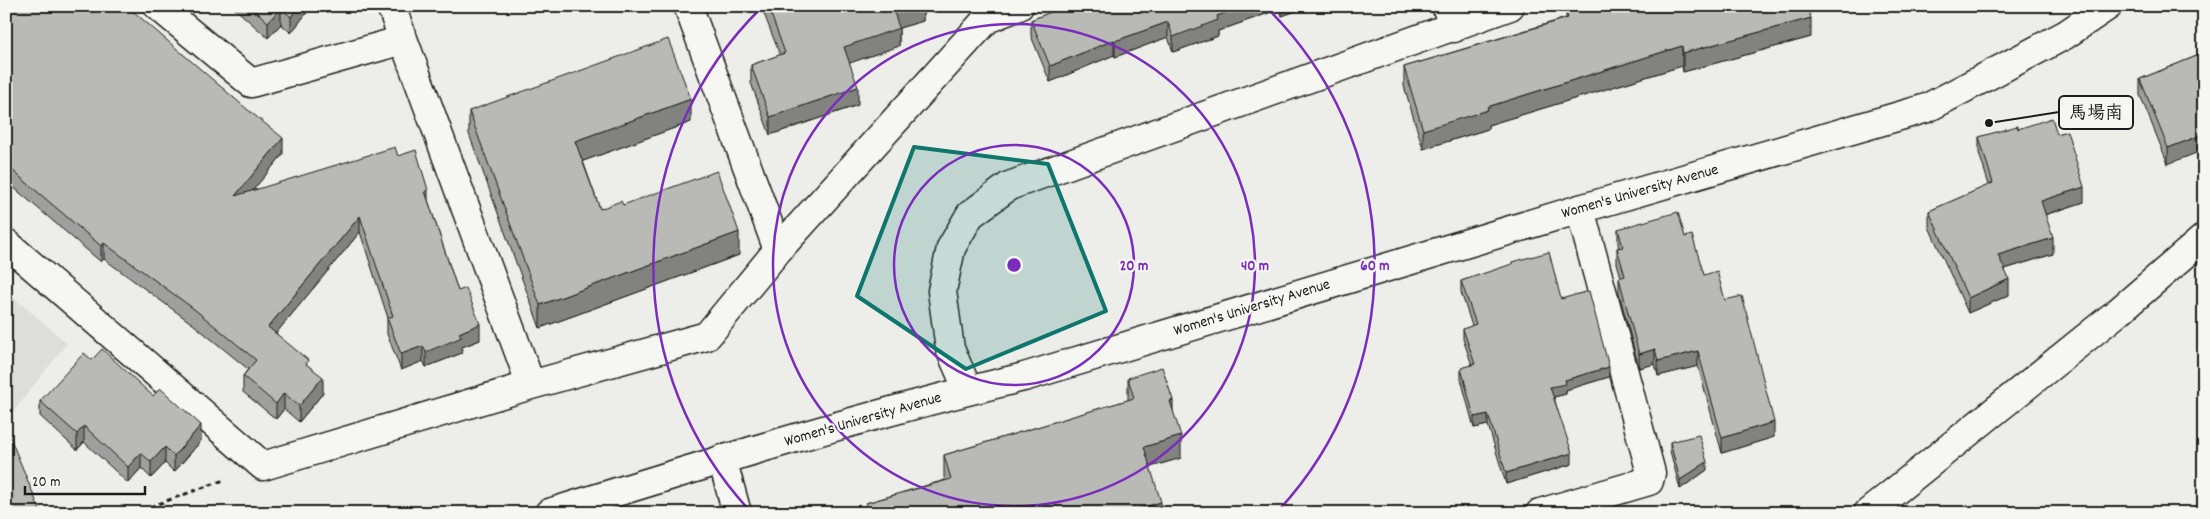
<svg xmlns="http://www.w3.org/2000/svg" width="2210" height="519" font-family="Dekko,'Klee One',sans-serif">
<rect width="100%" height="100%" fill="#edede9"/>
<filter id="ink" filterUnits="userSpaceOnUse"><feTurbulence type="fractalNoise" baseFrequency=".02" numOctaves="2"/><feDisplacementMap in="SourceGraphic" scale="10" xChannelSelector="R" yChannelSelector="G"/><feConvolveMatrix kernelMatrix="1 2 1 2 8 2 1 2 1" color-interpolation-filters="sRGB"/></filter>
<g filter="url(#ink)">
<!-- built -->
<path fill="#ddddda" d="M 6,291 L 67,343 L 6,421 Z"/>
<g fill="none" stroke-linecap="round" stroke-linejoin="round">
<defs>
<path id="street" d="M 158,6 L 251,83 L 403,40
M 391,6 L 531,385
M 688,6 L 778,250
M 1446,6 L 1454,28
M 6,243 L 263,466 L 531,385 L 707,336 L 778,250 L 987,19 L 1019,6
M 722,459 L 737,513
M 1540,513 L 1649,481 L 1651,473 L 1580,209"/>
<path id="secondary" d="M 968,390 L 950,349 L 942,291 L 951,248 L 970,215 L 1009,186 L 1510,6
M 549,513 C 707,464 864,415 1024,377 L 1580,209 L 1927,108 L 2065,35 L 2108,6
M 1868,513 L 2118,312 L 2204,238"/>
</defs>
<!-- street casing -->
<use href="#street" stroke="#1c1c1c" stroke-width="31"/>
<!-- secondary casing -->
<use href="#secondary" stroke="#1c1c1c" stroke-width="31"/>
<!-- path -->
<path stroke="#1c1c1c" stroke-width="3" stroke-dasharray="5 4" stroke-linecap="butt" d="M 133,513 L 224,480"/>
<!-- street -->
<use href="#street" stroke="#f6f6f2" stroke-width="28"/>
<!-- secondary -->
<use href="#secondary" stroke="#f6f6f2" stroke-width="28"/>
</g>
<!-- wall -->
<path fill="#9f9f9d" stroke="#1c1c1c" d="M 6,6 L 283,154 L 252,191 L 398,156 L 428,200 L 458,291 L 480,340 L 462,347 L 462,353 L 426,367 L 423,361 L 401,370 L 387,334 L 387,318 L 388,318 L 360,232 L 276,333 L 308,366 L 323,393 L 299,422 L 284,409 L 276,419 L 243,392 L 243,376 L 248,369 L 194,325 L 104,259 L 101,262 L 6,181 Z
M 232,6 L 312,6 L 291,33 L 281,24 L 268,38 Z
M 761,6 L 945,6 L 923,13 L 923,21 L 899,28 L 899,46 L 849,63 L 858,105 L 770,135 L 751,83 L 751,65 L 780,55 Z
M 1065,6 L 1310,6 L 1282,16 L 1280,9 L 1218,31 L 1218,36 L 1173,52 L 1168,37 L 1115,57 L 1114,55 L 1050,82 L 1031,36 L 1031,20 Z
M 1566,12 L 1811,37 L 1683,72 L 1682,66 L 1488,125 L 1488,129 L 1423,149 L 1404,86 L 1404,67 L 1566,18 Z
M 2204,53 L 2168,164 L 2140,95 L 2140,79 Z
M 469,111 L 691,122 L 583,161 L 600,209 L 623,205 L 739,255 L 540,328 L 469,134 Z
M 2018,129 L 2057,134 L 2084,202 L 2045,215 L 2053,254 L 2005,269 L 2009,295 L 1968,313 L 1929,227 L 1929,211 L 1989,185 L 1979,153 L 1979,137 Z
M 1618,229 L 1685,237 L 1704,275 L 1725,300 L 1774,437 L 1722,453 L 1698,366 L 1658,376 L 1655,364 L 1639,368 L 1619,293 L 1619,278 L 1621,277 L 1617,263 L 1617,248 L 1619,248 L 1618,244 Z
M 1512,262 L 1561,299 L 1609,377 L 1566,390 L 1566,394 L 1554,397 L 1572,464 L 1506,484 L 1488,425 L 1474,428 L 1461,379 L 1461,368 L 1472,365 L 1463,339 L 1463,329 L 1472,326 L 1461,292 L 1461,281 L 1512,265 Z
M 92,360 L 201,441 L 174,472 L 165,463 L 151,478 L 141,468 L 128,483 L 84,442 L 77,450 L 40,416 L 40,401 Z
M 1128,378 L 1173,412 L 1181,458 L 1150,467 L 1161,513 L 866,513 L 866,503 L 945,480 L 944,477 L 944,455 L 1128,400 Z
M 1670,442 L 1707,470 L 1680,489 L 1670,451 Z"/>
<!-- shaded-wall -->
<path fill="#82827f" stroke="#1c1c1c" d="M 299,6 L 312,6 L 291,33 L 291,17 Z
M 913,6 L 945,6 L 923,13 L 923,21 L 899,28 L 899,46 L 844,65 L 844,47 L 894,12 Z
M 1243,6 L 1280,6 L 1280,9 L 1218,31 L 1218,36 L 1173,52 L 1173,37 L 1217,16 Z
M 1282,6 L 1310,6 L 1282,16 Z
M 281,8 L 281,24 L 268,38 L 268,22 Z
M 1811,18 L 1811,37 L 1683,72 L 1683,53 Z
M 1168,22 L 1168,37 L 1115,57 L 1115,41 Z
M 1114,40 L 1114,55 L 1050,82 L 1050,66 Z
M 1682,46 L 1682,66 L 1488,125 L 1488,129 L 1423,149 L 1423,130 L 1487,107 Z
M 858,87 L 858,105 L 770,135 L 770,117 Z
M 691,99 L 691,122 L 575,164 L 575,141 Z
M 2204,134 L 2204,150 L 2168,164 L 2168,148 Z
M 283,138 L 283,154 L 235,212 L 235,196 Z
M 2084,187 L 2084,202 L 2041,216 L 2041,201 Z
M 428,190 L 428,206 L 425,191 Z
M 360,216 L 360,232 L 268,343 L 268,327 Z
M 739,232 L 739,255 L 540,328 L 540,305 Z
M 2053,238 L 2053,254 L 1998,271 L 1998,255 Z
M 104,243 L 104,259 L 101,262 L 101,246 Z
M 2009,279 L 2009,295 L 1968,313 L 1968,298 Z
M 480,324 L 480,340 L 462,347 L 462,353 L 426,367 L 426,352 L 459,333 Z
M 423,346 L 423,361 L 401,370 L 401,354 Z
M 1655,349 L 1655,364 L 1639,368 L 1639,354 Z
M 1698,351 L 1698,366 L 1658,376 L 1658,361 Z
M 1609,367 L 1609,377 L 1566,390 L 1566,394 L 1550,398 L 1550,387 L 1565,380 Z
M 323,377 L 323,393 L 299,422 L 299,406 Z
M 284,393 L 284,409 L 276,419 L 276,404 Z
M 1173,400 L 1173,422 L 1170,401 Z
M 1488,414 L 1488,425 L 1474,428 L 1474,417 Z
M 1774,422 L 1774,437 L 1722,453 L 1722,438 Z
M 201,425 L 201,441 L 174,472 L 174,456 Z
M 84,426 L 84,442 L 77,450 L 77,434 Z
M 1181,436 L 1181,458 L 1144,469 L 1144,447 Z
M 165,447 L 165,463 L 151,478 L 151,462 Z
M 141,453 L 141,468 L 128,483 L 128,467 Z
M 1572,453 L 1572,464 L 1506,484 L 1506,473 Z
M 1707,462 L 1707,470 L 1680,489 L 1680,480 Z
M 1161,502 L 1161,513 L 1123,513 Z"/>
<!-- building -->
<path fill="#b9b9b6" stroke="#1c1c1c" d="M 6,6 L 127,6 L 248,110 L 283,138 L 235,196 L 395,147 L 398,156 L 416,150 L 428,190 L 425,191 L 458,291 L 466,288 L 480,324 L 459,333 L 462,337 L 426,352 L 423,346 L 401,354 L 387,318 L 393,316 L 360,216 L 268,327 L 308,360 L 306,364 L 323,377 L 299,406 L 284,393 L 276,404 L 243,376 L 256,360 L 194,309 L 104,243 L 101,246 L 6,165 Z
M 250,6 L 299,6 L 291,17 L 281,8 L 268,22 Z
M 768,6 L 913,6 L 894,12 L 899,28 L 844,47 L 858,87 L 770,117 L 751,65 L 785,53 Z
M 1065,6 L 1243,6 L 1217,16 L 1218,20 L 1173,37 L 1168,22 L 1115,41 L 1114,40 L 1050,66 L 1031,20 Z
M 1584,6 L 1807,6 L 1811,18 L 1683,53 L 1682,46 L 1487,107 L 1488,110 L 1423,130 L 1404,67 L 1568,18 L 1566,12 Z
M 668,39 L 691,99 L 575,141 L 600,209 L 621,201 L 623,205 L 717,171 L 739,232 L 540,305 L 469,111 Z
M 2204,53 L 2204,134 L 2168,148 L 2140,79 Z
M 2052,118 L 2057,134 L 2067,131 L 2084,187 L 2041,201 L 2053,238 L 1998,255 L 2009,279 L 1968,298 L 1929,211 L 1993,183 L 1979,137 L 2017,126 L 2018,129 Z
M 1678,212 L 1685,237 L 1692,235 L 1704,275 L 1717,271 L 1725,300 L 1742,296 L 1774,422 L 1722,438 L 1698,351 L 1658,361 L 1655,349 L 1639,354 L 1619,278 L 1625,276 L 1617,248 L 1623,247 L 1618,229 Z
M 1549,252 L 1561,299 L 1589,291 L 1609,367 L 1565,380 L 1566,384 L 1550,387 L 1572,453 L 1506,473 L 1488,414 L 1474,417 L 1461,368 L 1475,364 L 1463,329 L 1476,324 L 1461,281 L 1512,264 L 1512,262 Z
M 102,349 L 153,396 L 160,388 L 201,425 L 174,456 L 165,447 L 151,462 L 141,453 L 128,467 L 84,426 L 77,434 L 40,401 L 84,353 L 92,360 Z
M 1162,367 L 1173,400 L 1170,401 L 1181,436 L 1144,447 L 1161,502 L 1123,513 L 869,513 L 866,503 L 951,479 L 944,455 L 1134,398 L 1128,378 Z
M 9,435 L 41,513 L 6,513 L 6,436 Z
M 1699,435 L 1707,462 L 1680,480 L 1670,442 Z"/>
</g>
<!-- marked area -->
<path fill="#0f766e" fill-opacity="0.2" stroke="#0f766e" stroke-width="4" stroke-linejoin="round" d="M 914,147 L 1048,164 L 1106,311 L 966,369 L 857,296 Z"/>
<!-- distance rings -->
<g fill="none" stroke="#7b2cbf" stroke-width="2.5">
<circle cx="1014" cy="265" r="120"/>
<circle cx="1014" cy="265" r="241"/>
<path d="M750 511A361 361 0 0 1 761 8M1267 8A361 361 0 0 1 1278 511"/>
</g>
<g text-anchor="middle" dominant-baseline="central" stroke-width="4.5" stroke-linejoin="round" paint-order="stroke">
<!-- street labels -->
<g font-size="16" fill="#1c1c1c" stroke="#f6f6f2">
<text transform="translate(1640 192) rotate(-16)">Women's University Avenue</text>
<text transform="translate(1252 308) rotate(-17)">Women's University Avenue</text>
<text transform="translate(863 420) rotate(-16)">Women's University Avenue</text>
</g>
</g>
<circle cx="1014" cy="265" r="8" fill="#7b2cbf" stroke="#f6f6f2" stroke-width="2.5"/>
<g font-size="15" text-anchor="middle" font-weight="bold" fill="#7b2cbf" stroke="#f6f6f2" stroke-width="4.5" stroke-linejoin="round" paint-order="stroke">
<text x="1134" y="270">20 m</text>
<text x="1255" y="270">40 m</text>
<text x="1375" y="270">60 m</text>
</g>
<!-- callouts -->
<path fill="none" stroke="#1c1c1c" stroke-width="2" d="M1989 123L2059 112"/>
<circle fill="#1c1c1c" stroke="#f6f6f2" stroke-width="2" cx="1989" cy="123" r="5"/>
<rect fill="#f6f6f2" stroke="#1c1c1c" stroke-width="2" x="2059" y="96" width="74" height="33" rx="5"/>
<g font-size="18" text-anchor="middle" font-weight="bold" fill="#1c1c1c">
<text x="2096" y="118">馬場南</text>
</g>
<!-- margin -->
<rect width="2210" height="519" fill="none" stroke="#f6f6f2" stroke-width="25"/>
<rect x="12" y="12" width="2185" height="494" fill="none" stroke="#1c1c1c" stroke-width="2" filter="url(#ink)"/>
<!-- scale -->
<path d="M25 486v8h120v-8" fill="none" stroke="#1c1c1c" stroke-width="2.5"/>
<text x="32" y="486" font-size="15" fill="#1c1c1c" stroke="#f6f6f2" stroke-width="4" paint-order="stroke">20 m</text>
</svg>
